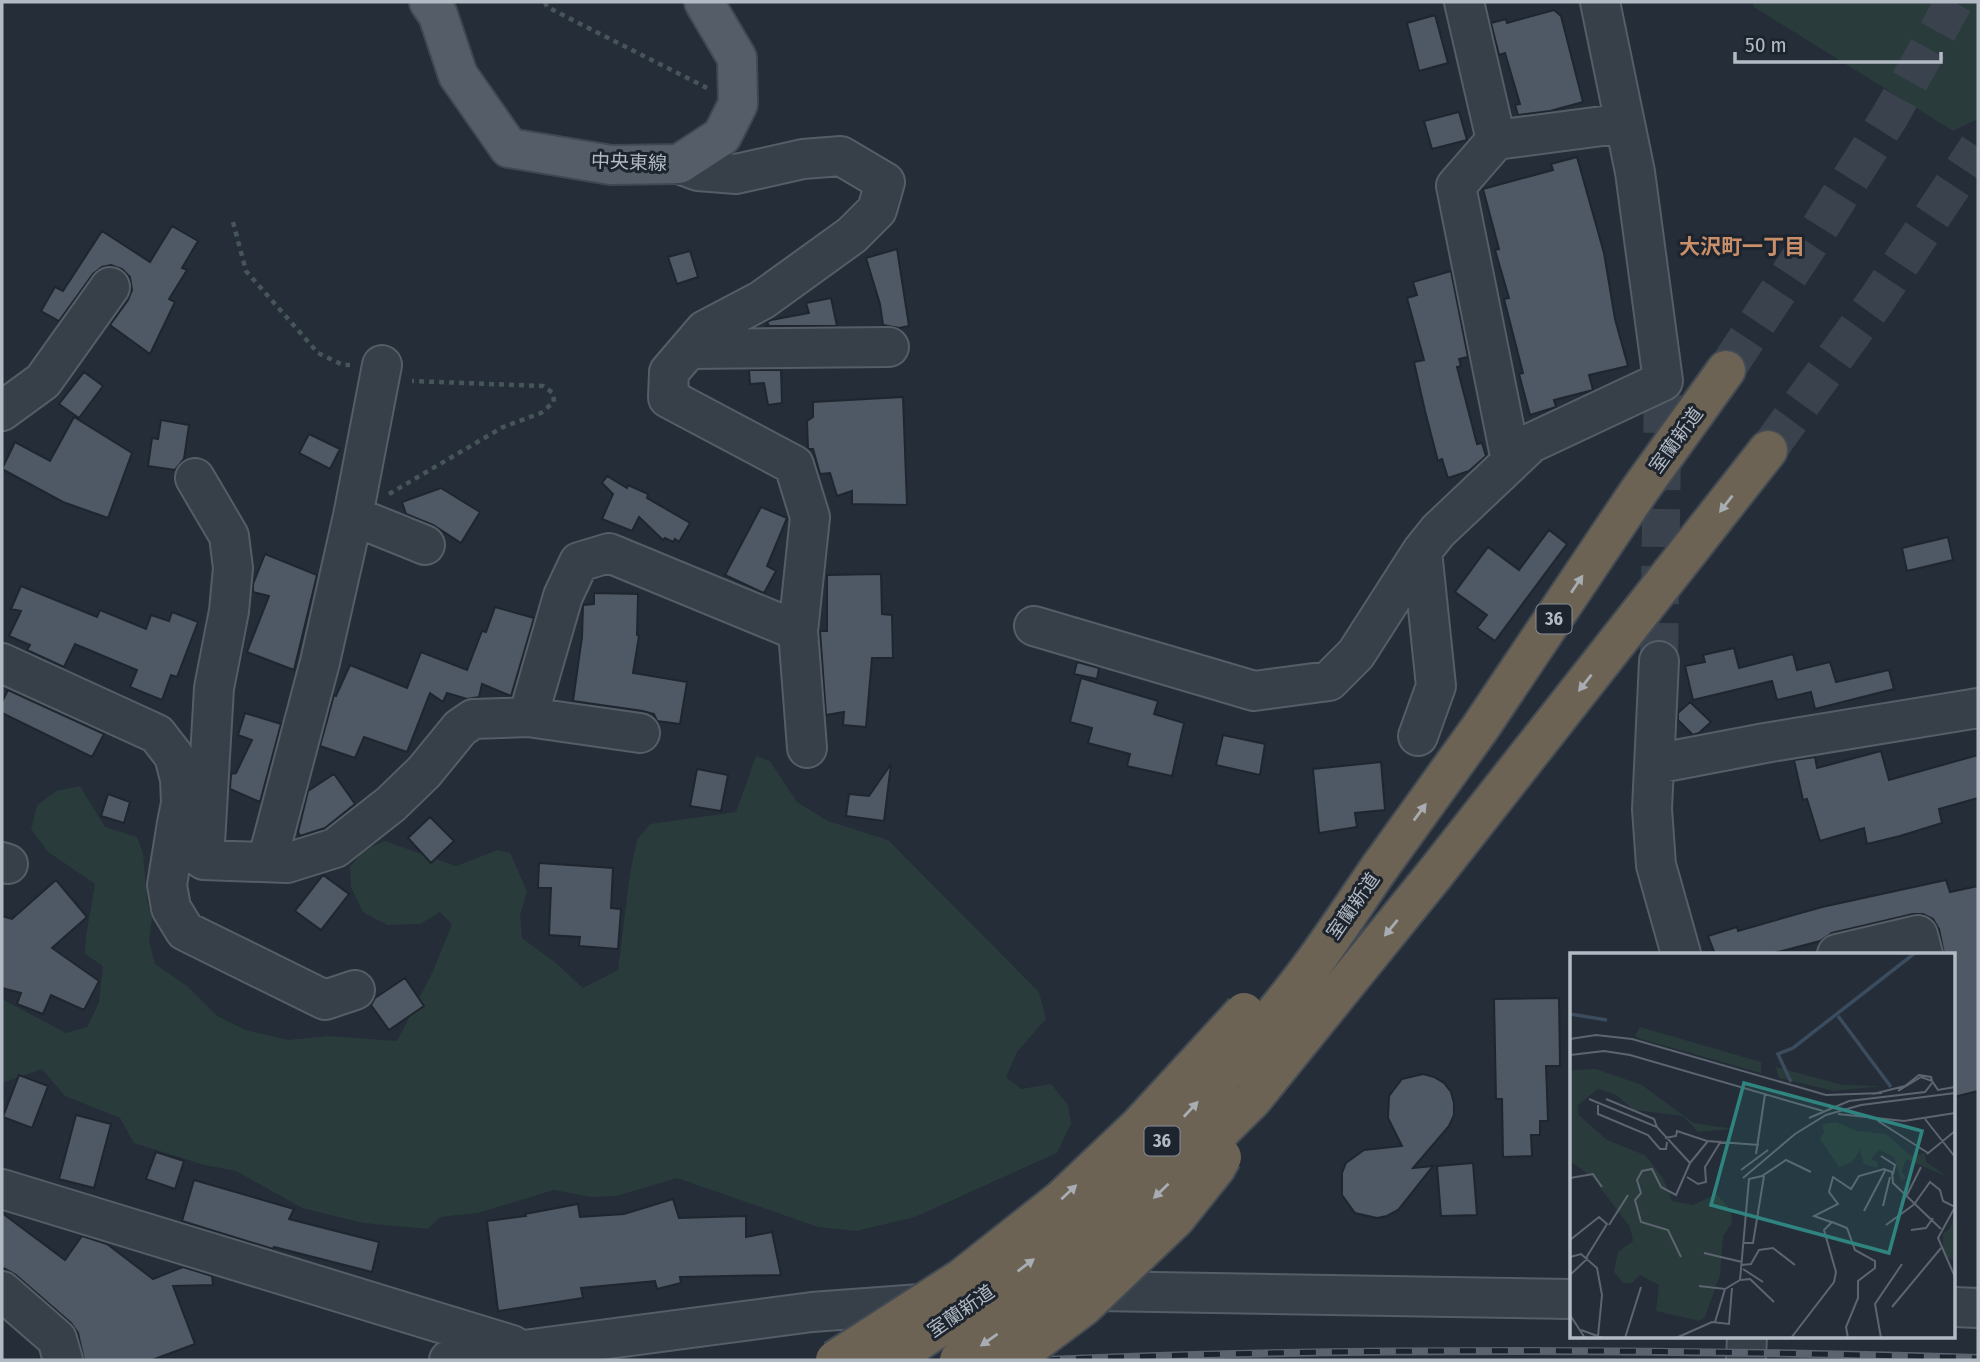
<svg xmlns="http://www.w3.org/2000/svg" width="1980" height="1362" font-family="'Fira Sans Condensed','Noto Sans JP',sans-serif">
<rect width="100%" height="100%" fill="#242d38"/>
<!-- green -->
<path fill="#293b3b" d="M 1752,2 L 1978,2 L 1978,119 L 1953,131 L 1754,7 Z
M 756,756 L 770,761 L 797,802 L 828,821 L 888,840 L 1039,992 L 1046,1019 L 1017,1052 L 1006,1077 L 1021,1089 L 1051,1084 L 1068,1105 L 1071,1124 L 1057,1153 L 915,1217 L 856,1231 L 818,1227 L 677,1178 L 617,1196 L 591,1197 L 554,1190 L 478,1213 L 440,1217 L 428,1229 L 363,1223 L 302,1208 L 236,1171 L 204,1165 L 134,1143 L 120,1118 L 65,1096 L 42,1069 L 2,1083 L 2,999 L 66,1033 L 87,1027 L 99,1002 L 103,966 L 85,954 L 86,936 L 95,884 L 48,852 L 31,829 L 37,805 L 56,791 L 80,786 L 105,827 L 137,837 L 143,853 L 147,900 L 152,918 L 149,941 L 155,964 L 187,986 L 217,1016 L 245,1030 L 288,1040 L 328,1036 L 397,1041 L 433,971 L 452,924 L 440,912 L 420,924 L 387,925 L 363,912 L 351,887 L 350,867 L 364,850 L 385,841 L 456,866 L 498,850 L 510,853 L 527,891 L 520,916 L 522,938 L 556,963 L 583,988 L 618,970 L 630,873 L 637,840 L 650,824 L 736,812 Z"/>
<!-- building -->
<path fill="#4f5966" stroke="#1f262f" stroke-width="2" d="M 1554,10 L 1561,16 L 1583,102 L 1550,111 L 1518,115 L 1515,105 L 1520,104 L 1505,53 L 1499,55 L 1491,23 L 1506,19 L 1507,23 Z
M 1435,15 L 1448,63 L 1419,71 L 1407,23 Z
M 1459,112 L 1467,140 L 1432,149 L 1424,121 Z
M 1577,157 L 1604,253 L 1615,319 L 1628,366 L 1589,375 L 1593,390 L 1554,400 L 1556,407 L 1530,415 L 1519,374 L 1523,373 L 1504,299 L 1509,298 L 1495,250 L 1499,249 L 1483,189 L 1553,170 L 1551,164 Z
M 172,226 L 198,241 L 182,268 L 187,270 L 169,299 L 175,302 L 150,354 L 110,325 L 128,300 L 132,290 L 130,277 L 122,269 L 111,265 L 102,267 L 93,274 L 59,321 L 41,311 L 55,287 L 63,291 L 102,231 L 150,262 Z
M 897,249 L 909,326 L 899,328 L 883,325 L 880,304 L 866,258 Z
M 690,251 L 698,277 L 677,284 L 668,257 Z
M 1451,271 L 1468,357 L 1459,359 L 1461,366 L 1457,367 L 1477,444 L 1482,443 L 1486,456 L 1469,471 L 1448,478 L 1442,459 L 1438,461 L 1425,411 L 1414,362 L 1424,360 L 1407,298 L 1417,295 L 1413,282 Z
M 831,298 L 837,326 L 765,326 L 769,326 L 767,322 L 771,320 L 809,313 L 806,303 Z
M 749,370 L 781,370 L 782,403 L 768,405 L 764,383 L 750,384 Z
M 84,372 L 103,386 L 79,418 L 59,404 Z
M 903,397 L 907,505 L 852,504 L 852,491 L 837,496 L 830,473 L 820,474 L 813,449 L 808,449 L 807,421 L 813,417 L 813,402 Z
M 74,417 L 132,453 L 108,518 L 63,502 L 2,469 L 15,442 L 50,461 Z
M 161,420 L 189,425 L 184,459 L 175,470 L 148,466 L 152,438 L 158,439 Z
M 309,434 L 340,449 L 330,469 L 299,453 Z
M 607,476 L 627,488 L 628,485 L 648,494 L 647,498 L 690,523 L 679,542 L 675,539 L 673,542 L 665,538 L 663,540 L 639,517 L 632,531 L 602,519 L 613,494 L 602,483 Z
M 441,488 L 480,512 L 461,543 L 433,525 L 406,514 L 402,502 Z
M 761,507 L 787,518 L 767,566 L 776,571 L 764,593 L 725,575 Z
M 1549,530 L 1567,544 L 1495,641 L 1477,628 L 1487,615 L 1455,592 L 1488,547 L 1519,570 Z
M 1948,537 L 1953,560 L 1907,571 L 1902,548 Z
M 265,554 L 317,575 L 294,670 L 247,652 L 269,596 L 253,592 L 253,584 Z
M 881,574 L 882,614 L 892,615 L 893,658 L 872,658 L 866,727 L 843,725 L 844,712 L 826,715 L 820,631 L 827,631 L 827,575 Z
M 21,586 L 97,617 L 100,610 L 146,629 L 151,615 L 169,621 L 172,612 L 198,622 L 177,677 L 171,675 L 162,700 L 130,687 L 137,670 L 75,644 L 64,667 L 27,650 L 30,645 L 9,636 L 21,611 L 11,609 Z
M 594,593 L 638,594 L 637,635 L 639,636 L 633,673 L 687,682 L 680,724 L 657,721 L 654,714 L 643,711 L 573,701 L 582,637 L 583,605 L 594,604 Z
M 495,607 L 534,618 L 511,696 L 482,684 L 479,697 L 467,699 L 447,693 L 443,702 L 430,693 L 407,752 L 364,737 L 355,758 L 320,746 L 334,695 L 336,696 L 350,665 L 407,688 L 421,652 L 467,670 L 482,631 L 486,632 Z
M 1734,648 L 1739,668 L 1793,654 L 1797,670 L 1830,662 L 1836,682 L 1889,670 L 1894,689 L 1815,709 L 1811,692 L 1777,700 L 1772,681 L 1693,700 L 1685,666 L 1705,662 L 1703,655 Z
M 1077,662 L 1099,668 L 1097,679 L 1074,674 Z
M 1081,678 L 1158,701 L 1154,714 L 1184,723 L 1172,776 L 1127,766 L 1130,754 L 1088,743 L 1092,728 L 1070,722 Z
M 8,690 L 104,734 L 92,757 L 2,713 L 2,702 Z
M 1690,702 L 1711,722 L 1699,733 L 1693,735 L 1678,720 L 1678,713 Z
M 245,713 L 281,724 L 260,802 L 230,789 L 231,774 L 236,773 L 252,740 L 238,735 Z
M 1223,735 L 1265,744 L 1260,775 L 1216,765 Z
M 1881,751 L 1889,780 L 1978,755 L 1978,798 L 1939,809 L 1942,823 L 1900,836 L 1867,844 L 1864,828 L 1820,841 L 1807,799 L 1803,800 L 1794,760 L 1815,757 L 1817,768 Z
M 1381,762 L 1385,810 L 1355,813 L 1357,827 L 1319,833 L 1313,769 Z
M 891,764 L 884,821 L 846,816 L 849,794 L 869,796 Z
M 697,769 L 728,775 L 721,811 L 690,806 Z
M 334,774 L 355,804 L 325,828 L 300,836 L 298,832 L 308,791 Z
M 108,794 L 130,802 L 124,823 L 101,816 Z
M 430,817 L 454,841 L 431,863 L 408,838 Z
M 539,863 L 613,868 L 611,908 L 621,909 L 618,949 L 579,946 L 580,937 L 549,935 L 551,888 L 538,888 Z
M 323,875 L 349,894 L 321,930 L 295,911 Z
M 56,880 L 87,917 L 52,948 L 99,981 L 84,1010 L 51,995 L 43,1014 L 17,1004 L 21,993 L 2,988 L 2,916 L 12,919 Z
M 1946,880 L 1950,892 L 1978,886 L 1978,1091 L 1954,1097 L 1954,954 L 1944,954 L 1939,929 L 1933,919 L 1923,914 L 1913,914 L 1832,933 L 1820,941 L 1770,954 L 1715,954 L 1708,936 L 1737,927 L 1738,931 L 1822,907 Z
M 405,978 L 424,1006 L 389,1030 L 371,1005 L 375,998 Z
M 1559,998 L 1560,1066 L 1546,1066 L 1548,1121 L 1540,1121 L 1540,1135 L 1531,1135 L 1532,1156 L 1503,1157 L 1502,1099 L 1496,1099 L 1494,999 Z
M 1423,1074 L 1434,1077 L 1444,1083 L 1451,1092 L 1454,1103 L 1454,1115 L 1449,1126 L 1413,1168 L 1433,1166 L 1398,1210 L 1387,1216 L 1377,1218 L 1355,1213 L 1342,1195 L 1342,1173 L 1346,1163 L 1364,1150 L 1402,1146 L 1388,1118 L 1389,1096 L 1402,1079 Z
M 19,1075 L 48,1086 L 32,1128 L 3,1117 Z
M 76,1115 L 111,1124 L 94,1188 L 59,1179 Z
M 156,1152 L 184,1161 L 175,1189 L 146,1179 Z
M 1473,1163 L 1477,1215 L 1441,1216 L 1437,1166 Z
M 194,1180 L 294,1209 L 289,1219 L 379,1242 L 372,1272 L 274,1247 L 273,1249 L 182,1221 Z
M 673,1199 L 679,1218 L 746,1216 L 746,1237 L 772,1232 L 781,1275 L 680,1277 L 681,1283 L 657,1289 L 655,1281 L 581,1288 L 583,1298 L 498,1311 L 487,1221 L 526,1216 L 525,1214 L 578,1204 L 580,1217 L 624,1214 Z
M 2,1213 L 65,1260 L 82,1236 L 107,1244 L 153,1279 L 183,1267 L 212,1276 L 213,1285 L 173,1286 L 195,1344 L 152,1360 L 84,1360 L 78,1333 L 71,1323 L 16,1275 L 2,1267 Z"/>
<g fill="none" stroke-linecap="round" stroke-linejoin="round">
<!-- minor-tunnel -->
<path stroke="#39424d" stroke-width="38" stroke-dasharray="38 19" stroke-linecap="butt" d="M 1659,661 L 1663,381"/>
<!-- highway-tunnel -->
<path stroke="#39424d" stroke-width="38" stroke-dasharray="38 19" stroke-linecap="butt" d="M 1726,370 L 1810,243 L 1890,116 L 1954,2
M 1768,450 L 1876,301 L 1978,147"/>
<defs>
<path id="minor" d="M 1464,2 L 1496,140 L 1456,186 L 1511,461
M 1496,140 L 1625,123
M 689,349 L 889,347
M 2,411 L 43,381 L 110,287
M 195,478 L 229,536 L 233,568 L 229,611 L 214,688 L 204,860
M 353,516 L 425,545
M 1034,626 L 1254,691 L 1329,681 L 1356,654 L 1422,551 L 1438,531 L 1531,443 L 1663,381 L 1635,172 L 1600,2
M 798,631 L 807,748
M 1659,661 L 1652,809 L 1656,865 L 1681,954
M 2,663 L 157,734 L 174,756 L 180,779 L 181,803 L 177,823 L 184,843 L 192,852 L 204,860 L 287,863 L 335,848 L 391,804 L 424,772 L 460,728 L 473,719 L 528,717 L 563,596 L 579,562 L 609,553 L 798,631 L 810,517 L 794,465 L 668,398 L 669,372 L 705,330 L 762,300 L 852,235 L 877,210 L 885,182 L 841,156 L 803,159 L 736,174 L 698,171 L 679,164
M 528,717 L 640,733
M 1418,736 L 1436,686 L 1422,551
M 1655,764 L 1765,743 L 1978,708
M 177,823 L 167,885 L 171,908 L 185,931 L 325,1000 L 355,990
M 2,862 L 8,864
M 267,862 L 320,662 L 353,516 L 382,365
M 1837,954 L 1918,935 L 1923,954
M 2,1189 L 512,1345
M 2,1291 L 57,1339 L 63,1360
M 1074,1293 L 1097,1291 L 1572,1299
M 1954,1307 L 1978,1308
M 449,1360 L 812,1312 L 934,1303
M 1746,1360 L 1747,1336"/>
<path id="major" d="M 429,2 L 438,15 L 458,75 L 509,148 L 611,165 L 679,164 L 722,136 L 738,104 L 737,58 L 704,2"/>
<path id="highway" d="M 1380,867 L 1480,728 L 1639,491 L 1726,370
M 1434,875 L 1768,450"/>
</defs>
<!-- minor casing -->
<use href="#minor" stroke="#555d66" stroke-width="42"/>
<!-- major casing -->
<use href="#major" stroke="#414851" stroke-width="42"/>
<!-- highway casing -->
<use href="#highway" stroke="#424a53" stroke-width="42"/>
<!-- path -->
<path stroke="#465658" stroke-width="4.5" stroke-dasharray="5 5" stroke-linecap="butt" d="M 545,2 L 547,7 L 707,88
M 233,222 L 246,271 L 318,353 L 343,365 L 350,365
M 389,494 L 503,427 L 541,413 L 554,402 L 553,393 L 543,386 L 412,381"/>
<!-- minor -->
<use href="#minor" stroke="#373f48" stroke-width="38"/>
<!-- major -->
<use href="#major" stroke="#555e68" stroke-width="38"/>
<!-- highway -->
<use href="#highway" stroke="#6d6355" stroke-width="38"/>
<defs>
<path id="rail" d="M 1044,1360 C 1355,1347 1667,1349 1978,1358"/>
</defs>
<!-- rail casing -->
<use href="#rail" stroke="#5a636f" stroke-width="8"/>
<!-- rail -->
<use href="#rail" stroke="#1d242d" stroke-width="5" stroke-dasharray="16" stroke-linecap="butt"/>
<defs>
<path id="highway-bridge" d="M 835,1360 L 962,1278 L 1062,1199 L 1139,1126 L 1244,1012
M 890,1360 C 941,1327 994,1292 1041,1253 C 1140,1173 1227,1076 1304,976 C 1331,941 1355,903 1380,867
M 959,1360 L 994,1336 L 1081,1269 L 1252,1100 L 1434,875
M 1012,1360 L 1083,1307 L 1176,1218 L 1216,1168 L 1222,1157"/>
</defs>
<!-- highway-bridge casing -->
<use href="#highway-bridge" stroke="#424a53" stroke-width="42" stroke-linecap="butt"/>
<!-- highway-bridge -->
<use href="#highway-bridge" stroke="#6d6355" stroke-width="38"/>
</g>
<!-- one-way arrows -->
<defs><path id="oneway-solid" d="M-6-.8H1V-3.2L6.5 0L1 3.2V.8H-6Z" transform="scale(1.75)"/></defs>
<g fill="#a8adb3">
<use href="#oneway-solid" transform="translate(1726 504) rotate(128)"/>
<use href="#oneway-solid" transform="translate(1577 584) rotate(-56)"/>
<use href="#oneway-solid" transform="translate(1585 683) rotate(128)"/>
<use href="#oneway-solid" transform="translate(1420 812) rotate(-54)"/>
<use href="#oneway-solid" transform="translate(1391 928) rotate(129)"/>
<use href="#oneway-solid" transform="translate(1191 1109) rotate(-47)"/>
<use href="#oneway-solid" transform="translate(1161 1191) rotate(136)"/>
<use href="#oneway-solid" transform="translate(1069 1192) rotate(-43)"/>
<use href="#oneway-solid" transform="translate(1026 1265) rotate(-37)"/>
<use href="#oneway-solid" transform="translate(989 1340) rotate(145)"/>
</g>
<g text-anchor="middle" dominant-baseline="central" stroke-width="6" stroke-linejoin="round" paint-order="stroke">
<!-- shield labels -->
<g fill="#1d242d" stroke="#858d97" stroke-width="2">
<rect x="1536.5" y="604.5" width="35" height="29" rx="5"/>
<rect x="1144.5" y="1126.5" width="35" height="29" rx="5"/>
</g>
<g font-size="18" font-weight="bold" fill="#b2bac4">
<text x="1554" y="619">36</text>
<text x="1162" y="1141">36</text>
</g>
<!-- street labels -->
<g font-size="19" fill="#b2bac4" stroke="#1d242d">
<text transform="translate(629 162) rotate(2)">中央東線</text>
<text transform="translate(1676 440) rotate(-54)">室蘭新道</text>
<text transform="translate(1353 906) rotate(-55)">室蘭新道</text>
<text transform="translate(961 1311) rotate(-35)">室蘭新道</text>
</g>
<!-- neighbourhood labels -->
<g font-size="21" font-weight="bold" fill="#c88f6a" stroke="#1d242d">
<text x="1742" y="247">大沢町一丁目</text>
</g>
</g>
<!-- overview -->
<g transform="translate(1570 953)">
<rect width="385" height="385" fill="#242d38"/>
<path d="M 70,74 L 191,109 L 191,120 L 71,86 L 65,83 ZM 206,114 L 273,132 L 313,133 L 264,138 L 209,125 ZM 26,116 L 72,132 L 124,170 L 164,176 L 128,179 L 113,163 L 64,157 L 46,142 L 28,136 L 8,152 L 9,162 L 37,187 L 75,202 L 93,225 L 102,248 L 123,252 L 146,241 L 161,257 L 162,270 L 153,283 L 150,322 L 135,364 L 129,368 L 86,358 L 89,332 L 70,322 L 62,330 L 53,330 L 44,319 L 48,299 L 63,288 L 60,274 L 22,224 L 0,208 L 0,117 ZM 266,169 L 287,178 L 316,181 L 341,203 L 355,200 L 356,209 L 378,224 L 336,206 L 332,218 L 336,225 L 331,228 L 324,204 L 309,197 L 301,206 L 308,209 L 307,215 L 294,211 L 290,197 L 282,209 L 269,214 L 250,186 L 254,179 L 252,171 ZM 385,259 L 385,307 L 377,305 L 373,294 L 373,281 L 380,275 Z" fill="#293b3b"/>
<path fill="none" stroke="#3b4c5f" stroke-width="3.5" d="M 0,61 L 37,67M 268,63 L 321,134M 221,129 L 208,101 L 223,95 L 345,0"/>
<path fill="none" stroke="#5d6570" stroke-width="2" d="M 0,86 L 26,82 L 62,86 L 256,142 L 312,140M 0,102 L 34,98 L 60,102 L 253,158M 362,128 L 368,137 L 385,134M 303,141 L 335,133 L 349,122 L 361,124 L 362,128 L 351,124 L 328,138M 19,146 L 87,174 L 120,210 L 106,242 L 91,234 L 82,216 L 72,218 L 67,227 L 71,240 L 65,247 L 71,269 L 98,277 L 111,304M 36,146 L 84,166 L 87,174M 28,152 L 28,161 L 78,182 L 90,196 L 96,196 L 97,189M 268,161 L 334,168 L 385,160M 239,165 L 279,148 L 355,139 L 362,130M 355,166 L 385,204M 308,168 L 358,200M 95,185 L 106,183 L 107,178 L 137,188 L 189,192M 186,201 L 195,141M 357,201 L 385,178M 311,203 L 325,212 L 323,221M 120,210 L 138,188M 171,217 L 198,197M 117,224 L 128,231 L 136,229 L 135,214 L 151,188M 0,225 L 23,221 L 32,234M 173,225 L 225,181 L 256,162 L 291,152 L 385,140M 337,242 L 351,214M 345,250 L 360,229 L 370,237 L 373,248 L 385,254M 313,253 L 320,224M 385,254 L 368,285 L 385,324M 294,258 L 316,216M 261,269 L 244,263 L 268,251 L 259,239 L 263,224 L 281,236 L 289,223 L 314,216 L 322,219 L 323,230 L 371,276M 39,272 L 58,242M 316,272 L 346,250M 341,277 L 356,275 L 363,265M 0,287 L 29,264 L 37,271 L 16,305M 174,290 L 183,290 L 194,223M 134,300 L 172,309M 0,304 L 11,301 L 27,315 L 32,342 L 28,383M 172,312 L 181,311 L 189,297 L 203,295 L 225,312M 173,316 L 193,329M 0,322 L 18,305M 171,327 L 180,326 L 204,349M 129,333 L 155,336 L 170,327 L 179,226 L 192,223 L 216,207 L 241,219M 322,354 L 371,295M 0,362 L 15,385M 145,369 L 155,336M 11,377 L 33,385M 55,385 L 71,334M 106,385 L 142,369 L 159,371 L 162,335M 221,385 L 264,329 L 266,319 L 254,277 L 262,269 L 277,275 L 285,297 L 305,308 L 305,315 L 288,328 L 288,345 L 276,374 L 278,385M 311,385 L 305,351 L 332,311"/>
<path fill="#30847f" fill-opacity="0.15" stroke="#30847f" stroke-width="3.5" d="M 174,130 L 352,178 L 319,300 L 141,252 Z"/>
<rect width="385" height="385" fill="none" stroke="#b2bac4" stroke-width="3.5"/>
</g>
<!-- border -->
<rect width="1980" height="1362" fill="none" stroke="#b2bac4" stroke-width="7"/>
<!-- scale -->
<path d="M1735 52v10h206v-10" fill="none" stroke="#b2bac4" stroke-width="3.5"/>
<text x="1745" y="52" font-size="21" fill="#b2bac4" stroke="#1d242d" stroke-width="5" paint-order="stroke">50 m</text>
</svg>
